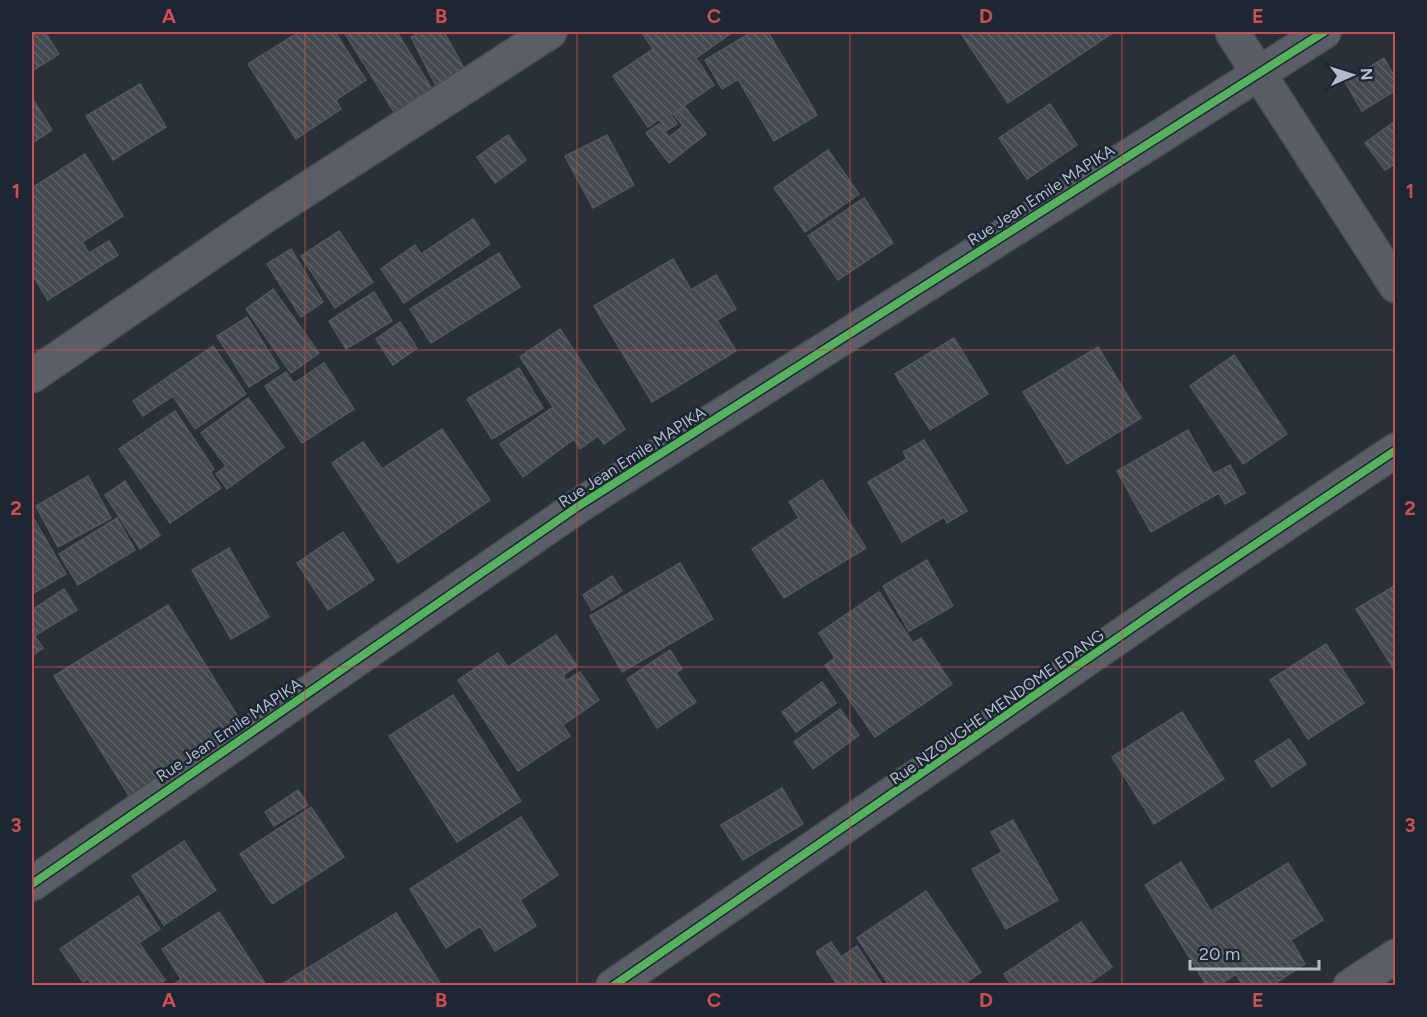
<svg xmlns="http://www.w3.org/2000/svg" width="1427" height="1017" font-family="Figtree,sans-serif">
<defs>
<pattern id="building-back-hatch" width="6" height="6" patternUnits="userSpaceOnUse" patternTransform="scale(1.5)"><rect width="6" height="6" fill="#444950"/><path d="M-1 5l2 2M0 0l6 6M5-1l2 2" fill="none" stroke="#5d6168"/></pattern>
</defs>
<rect width="100%" height="100%" fill="#2a3038"/>
<!-- building -->
<path fill="url(#building-back-hatch)" stroke="#52575f" stroke-width="1.5" d="M 32,32 L 45,32 L 59,54 L 32,71 Z
M 299,32 L 335,32 L 366,80 L 336,100 L 341,109 L 296,139 L 248,64 Z
M 344,32 L 397,32 L 432,89 L 394,112 Z
M 421,32 L 444,32 L 465,70 L 436,86 L 411,37 Z
M 647,32 L 733,32 L 696,58 L 714,85 L 671,115 L 677,124 L 666,131 L 659,119 L 648,127 L 613,76 L 653,49 L 643,34 Z
M 752,32 L 768,32 L 817,115 L 774,141 L 738,79 L 722,89 L 705,60 Z
M 960,32 L 1114,32 L 1008,103 Z
M 1384,58 L 1396,79 L 1396,90 L 1362,111 L 1345,82 Z
M 140,84 L 166,127 L 113,160 L 86,116 Z
M 34,101 L 52,130 L 32,143 L 32,102 Z
M 1050,104 L 1077,145 L 1027,179 L 999,138 Z
M 685,107 L 706,134 L 669,163 L 646,133 L 659,124 L 669,137 L 683,126 L 674,115 Z
M 1394,122 L 1396,163 L 1385,170 L 1365,143 Z
M 508,135 L 526,160 L 495,183 L 477,157 Z
M 607,135 L 634,185 L 593,208 L 565,156 Z
M 828,150 L 859,194 L 805,232 L 774,188 Z
M 85,154 L 123,216 L 82,242 L 89,253 L 109,241 L 118,255 L 48,300 L 32,274 L 32,188 Z
M 864,198 L 893,243 L 838,280 L 808,236 Z
M 473,219 L 490,244 L 404,303 L 381,269 L 415,245 L 421,254 Z
M 339,231 L 373,282 L 335,308 L 301,256 Z
M 291,249 L 323,302 L 301,317 L 267,264 Z
M 499,253 L 520,287 L 431,343 L 410,309 Z
M 673,259 L 691,290 L 716,275 L 736,309 L 717,320 L 736,351 L 652,402 L 594,306 Z
M 273,289 L 319,353 L 291,373 L 246,309 Z
M 374,292 L 392,321 L 346,349 L 329,321 Z
M 247,317 L 279,368 L 249,387 L 217,336 Z
M 400,322 L 417,348 L 393,365 L 376,339 Z
M 560,329 L 625,429 L 604,444 L 598,436 L 580,449 L 574,439 L 523,477 L 500,444 L 553,407 L 520,357 Z
M 954,338 L 988,394 L 930,430 L 895,374 Z
M 213,346 L 246,394 L 195,429 L 173,396 L 143,416 L 133,401 Z
M 1098,347 L 1141,418 L 1067,464 L 1023,392 Z
M 1234,355 L 1287,434 L 1243,464 L 1190,386 Z
M 324,363 L 354,409 L 302,443 L 265,386 L 286,372 L 294,383 Z
M 519,368 L 543,408 L 492,439 L 467,399 Z
M 248,398 L 284,447 L 227,489 L 216,474 L 226,466 L 201,433 Z
M 175,411 L 214,469 L 210,472 L 221,488 L 170,523 L 119,449 Z
M 442,429 L 490,500 L 398,563 L 332,463 L 363,442 L 382,469 Z
M 1188,430 L 1213,474 L 1230,465 L 1245,493 L 1225,504 L 1219,493 L 1151,532 L 1117,471 Z
M 924,440 L 967,511 L 947,523 L 944,517 L 902,542 L 868,482 L 907,459 L 903,452 Z
M 88,476 L 111,518 L 58,547 L 36,506 Z
M 822,480 L 866,548 L 784,598 L 752,549 L 799,518 L 789,502 Z
M 125,481 L 160,535 L 140,549 L 105,495 Z
M 32,516 L 66,574 L 32,594 Z
M 117,518 L 135,550 L 78,585 L 59,554 Z
M 343,532 L 374,580 L 328,610 L 297,563 Z
M 229,548 L 269,617 L 231,639 L 192,570 Z
M 927,560 L 953,606 L 909,631 L 883,586 Z
M 680,563 L 713,619 L 622,672 L 590,616 Z
M 612,576 L 622,591 L 592,610 L 583,595 Z
M 1396,585 L 1396,673 L 1356,609 Z
M 64,589 L 77,610 L 36,635 L 32,627 L 32,610 Z
M 879,592 L 913,643 L 921,638 L 952,684 L 875,737 L 825,665 L 835,658 L 819,633 Z
M 168,605 L 245,728 L 135,805 L 54,676 Z
M 32,632 L 43,648 L 32,656 Z
M 556,635 L 577,666 L 563,675 L 566,681 L 580,672 L 599,700 L 563,725 L 570,736 L 518,771 L 458,680 L 498,653 L 508,667 Z
M 1326,644 L 1364,703 L 1308,739 L 1270,680 Z
M 670,650 L 682,669 L 676,673 L 696,702 L 657,728 L 627,679 Z
M 822,682 L 836,703 L 796,732 L 782,712 Z
M 453,695 L 521,801 L 457,842 L 389,736 Z
M 840,709 L 859,735 L 813,769 L 794,742 Z
M 1182,712 L 1224,779 L 1154,824 L 1112,757 Z
M 1289,739 L 1306,764 L 1272,787 L 1255,761 Z
M 782,788 L 803,824 L 743,860 L 721,825 Z
M 298,790 L 308,805 L 274,826 L 265,812 Z
M 311,807 L 344,857 L 272,904 L 240,854 Z
M 521,817 L 558,875 L 520,900 L 536,926 L 495,951 L 480,926 L 446,948 L 410,889 Z
M 1013,820 L 1058,900 L 1006,929 L 972,869 L 1002,852 L 991,832 Z
M 184,841 L 216,890 L 164,925 L 132,876 Z
M 1181,862 L 1211,911 L 1288,863 L 1323,920 L 1291,940 L 1305,964 L 1271,986 L 1243,986 L 1236,974 L 1218,986 L 1207,986 L 1145,885 Z
M 926,891 L 981,972 L 961,986 L 890,986 L 857,938 Z
M 138,896 L 160,929 L 139,943 L 165,980 L 157,986 L 92,986 L 88,979 L 83,982 L 60,949 Z
M 219,912 L 265,983 L 261,986 L 171,986 L 181,979 L 162,949 Z
M 396,913 L 442,986 L 279,986 Z
M 1081,922 L 1112,967 L 1085,986 L 1012,986 L 1004,974 Z
M 831,942 L 841,957 L 857,946 L 883,986 L 838,986 L 816,952 Z"/>
<g fill="none" stroke-linecap="round" stroke-linejoin="round">
<defs>
<path id="street" d="M 32,376 L 262,218 L 550,32
M 32,884 L 580,505 L 1324,32
M 613,986 L 1184,592 L 1396,450
M 1350,986 L 1396,956"/>
<path id="secondary" d="M 1232,32 L 1396,286"/>
</defs>
<!-- street casing -->
<use href="#street" stroke="#484c53" stroke-width="36"/>
<!-- secondary casing -->
<use href="#secondary" stroke="#484c53" stroke-width="36"/>
<!-- street -->
<use href="#street" stroke="#5a5e66" stroke-width="33"/>
<!-- secondary -->
<use href="#secondary" stroke="#595d64" stroke-width="33"/>
<defs>
<path id="cycleway" d="M 32,884 L 580,505 L 1324,32
M 613,986 L 1184,592 L 1396,450"/>
</defs>
<!-- cycleway casing -->
<use href="#cycleway" stroke="#1d2633" stroke-width="11"/>
<!-- cycleway -->
<use href="#cycleway" stroke="#56b35d" stroke-width="8"/>
</g>
<!-- grid -->
<path fill="none" stroke="#ce4d50" stroke-width="1.5" stroke-opacity="0.55" d="M 305,32 L 305,986M 577,32 L 577,986M 850,32 L 850,986M 1122,32 L 1122,986M 32,350 L 1396,350M 32,667 L 1396,667"/>
<g text-anchor="middle" dominant-baseline="central" stroke-width="5" stroke-linejoin="round" paint-order="stroke">
<!-- street labels -->
<g font-size="16" fill="#b4bcc9" stroke="#1d2633">
<text transform="translate(1041 195) rotate(-33)">Rue Jean Emile MAPIKA</text>
<text transform="translate(632 457) rotate(-33)">Rue Jean Emile MAPIKA</text>
<text transform="translate(997 707) rotate(-35)">Rue NZOUGHE MENDOME EDANG</text>
<text transform="translate(229 730) rotate(-34)">Rue Jean Emile MAPIKA</text>
</g>
</g>
<!-- border -->
<rect width="1427" height="1017" fill="none" stroke="#1d2633" stroke-width="66"/>
<!-- north arrow -->
<g transform="translate(1352 75) rotate(87)" stroke="#1d2633" stroke-width="4.5" paint-order="stroke">
<path d="M0-4.5L10 22L0 15L-10 22Z" fill="#b4bcc9"/>
<text y="-9" font-size="16" font-weight="bold" text-anchor="middle" fill="#b4bcc9">N</text>
</g>
<!-- scale -->
<path d="M1190 960v9h129v-9" fill="none" stroke="#b4bcc9" stroke-width="3"/>
<text x="1199" y="960" font-size="18" fill="#b4bcc9" stroke="#1d2633" stroke-width="4.5" paint-order="stroke">20 m</text>
<rect x="33" y="33" width="1361" height="951" fill="none" stroke="#ce4d50" stroke-width="2"/>
<g font-size="20" text-anchor="middle" font-weight="bold" fill="#ce4d50">
<text x="169" y="23">A</text>
<text x="441" y="23">B</text>
<text x="714" y="23">C</text>
<text x="986" y="23">D</text>
<text x="1258" y="23">E</text>
<text x="16" y="198">1</text>
<text x="1410" y="198">1</text>
<text x="16" y="515">2</text>
<text x="1410" y="515">2</text>
<text x="16" y="832">3</text>
<text x="1410" y="832">3</text>
<text x="169" y="1007">A</text>
<text x="441" y="1007">B</text>
<text x="714" y="1007">C</text>
<text x="986" y="1007">D</text>
<text x="1258" y="1007">E</text>
</g>
</svg>
